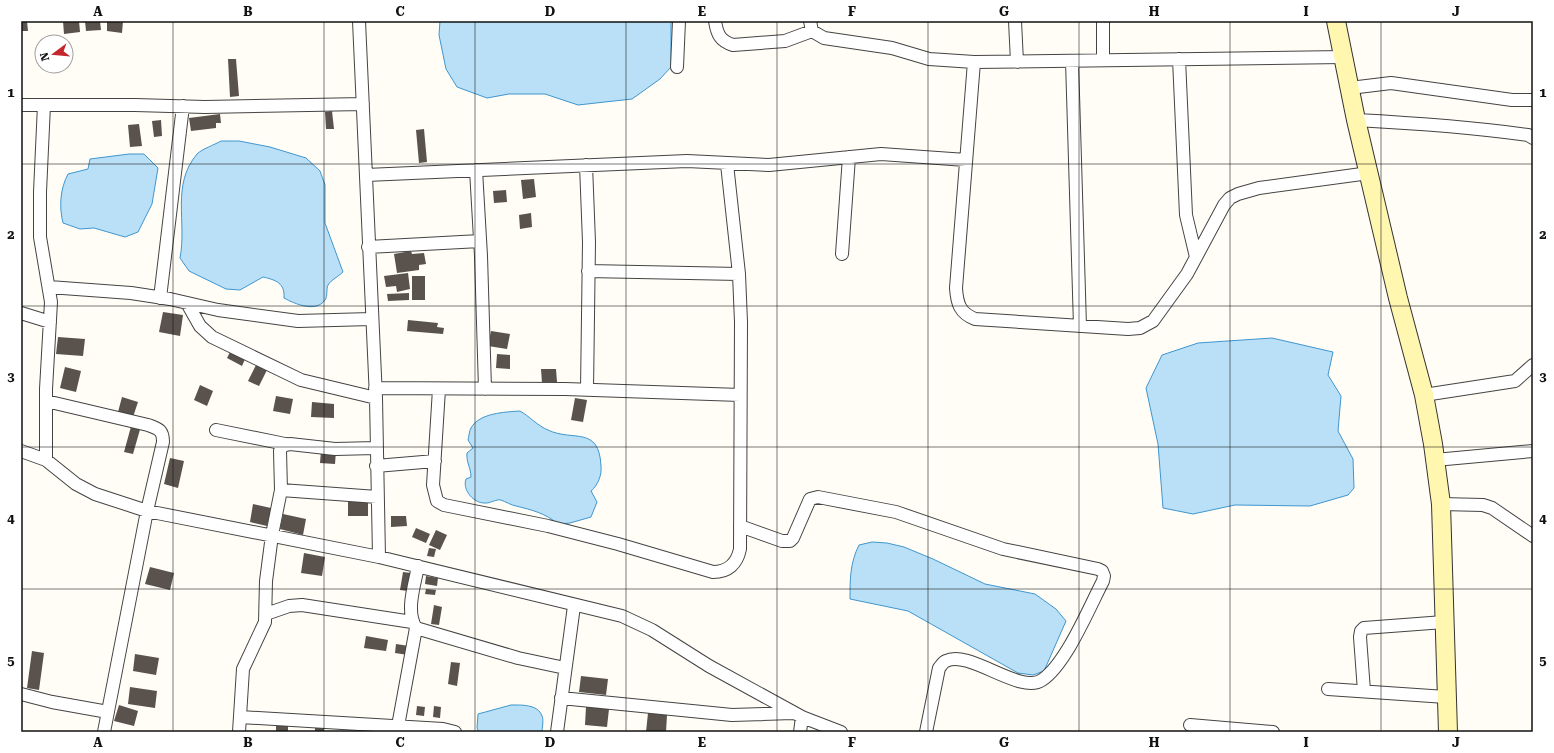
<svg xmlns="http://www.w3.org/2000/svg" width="1554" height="753" font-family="'Roboto Serif',serif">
<rect width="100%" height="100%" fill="#fffdf5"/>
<!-- water -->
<path fill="#b9e0f7" stroke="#3f96cf" d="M 440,21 L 671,21 L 671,67 L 660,79 L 632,99 L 578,105 L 545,94 L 509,94 L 487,98 L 457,87 L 446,69 L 439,35 Z
M 221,141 L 239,141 L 270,147 L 306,158 L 320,171 L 325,185 L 325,223 L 343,272 C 339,276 331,280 328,285 C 326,289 328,296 325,300 C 316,313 295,304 284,298 C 285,283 276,280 263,277 L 240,290 L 226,289 L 189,271 L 180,258 C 187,222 171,185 197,154 C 202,149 214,145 221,141 Z
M 129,154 L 144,154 L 158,168 L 152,204 L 138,232 L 125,237 L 94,228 L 80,229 L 63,223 C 59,207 60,189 68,174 L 88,169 L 90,159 Z
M 1272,338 L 1333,352 L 1328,375 L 1341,396 L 1338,431 L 1353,459 L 1354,488 L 1348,495 L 1310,506 L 1235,505 L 1193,514 L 1163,508 L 1158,444 L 1146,388 L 1162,355 L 1198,343 Z
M 520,411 C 529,416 538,426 548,430 C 573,442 599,425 601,466 C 602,475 598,485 591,491 L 597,502 L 591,517 L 570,523 L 558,524 C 545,513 532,510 516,506 C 511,505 506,502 501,500 C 496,499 491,503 486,503 C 474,504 462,490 466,479 L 471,477 C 471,468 466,462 467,453 L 473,448 L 468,440 C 469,437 469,431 471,428 C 479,413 505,412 520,411 Z
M 872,542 L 887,543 L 904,547 L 933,559 L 985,584 L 1035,594 L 1056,609 L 1066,621 L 1044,671 L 1033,675 L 1018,673 L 908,611 L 850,599 C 850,579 850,563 859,545 Z
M 511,705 C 521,705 538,704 542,716 C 544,720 542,728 542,732 L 479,732 L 477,728 L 478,714 Z"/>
<!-- building -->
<path fill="#5a524d" d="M 21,21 L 27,21 L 28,31 L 21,31 Z
M 63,21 L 79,21 L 80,32 L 64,34 Z
M 85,21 L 100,21 L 101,30 L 86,31 Z
M 107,21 L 123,21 L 122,33 L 107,31 Z
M 228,59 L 236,59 L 239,96 L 230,97 Z
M 332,111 L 334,129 L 326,129 L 325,112 Z
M 220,114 L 221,123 L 216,123 L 216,128 L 191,131 L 189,118 Z
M 161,120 L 162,136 L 154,137 L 152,121 Z
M 139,124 L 142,146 L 130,147 L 128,125 Z
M 424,129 L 427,162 L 419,163 L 416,130 Z
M 534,179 L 536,197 L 523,199 L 521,180 Z
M 506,190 L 507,202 L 494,203 L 493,191 Z
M 531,213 L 532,227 L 520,229 L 519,215 Z
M 411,251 L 412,254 L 424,253 L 426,264 L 419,265 L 419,270 L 397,273 L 394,254 Z
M 408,273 L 410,289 L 397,292 L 396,286 L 386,287 L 384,276 Z
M 412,276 L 425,276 L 425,300 L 412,300 Z
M 409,293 L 409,300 L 388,301 L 387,294 Z
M 163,312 L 183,315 L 180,336 L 159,332 Z
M 408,320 L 438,323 L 437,327 L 444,328 L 443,334 L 407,331 Z
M 491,331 L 510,334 L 507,349 L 488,346 Z
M 58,337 L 85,339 L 83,356 L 56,354 Z
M 231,350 L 246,357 L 242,366 L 227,358 Z
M 497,354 L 510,355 L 510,369 L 496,368 Z
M 257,363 L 268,368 L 259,386 L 248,381 Z
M 65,367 L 81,371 L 76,392 L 60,388 Z
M 541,369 L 556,369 L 557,382 L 542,383 Z
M 200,385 L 213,391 L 207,406 L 194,400 Z
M 276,396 L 293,399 L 290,414 L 273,411 Z
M 122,397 L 138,402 L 133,417 L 118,412 Z
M 575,398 L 587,400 L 583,422 L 571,420 Z
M 312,402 L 334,404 L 334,418 L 311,417 Z
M 132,423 L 141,426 L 133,454 L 124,452 Z
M 321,450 L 336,451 L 335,464 L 320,463 Z
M 170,458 L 184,461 L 178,488 L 164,484 Z
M 348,502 L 368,502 L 368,516 L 348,516 Z
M 253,504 L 271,508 L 267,526 L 250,522 Z
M 283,514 L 306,519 L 303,535 L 280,529 Z
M 391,516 L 406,516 L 407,526 L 391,527 Z
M 416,528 L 430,534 L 426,543 L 412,537 Z
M 436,530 L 447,535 L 440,550 L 429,545 Z
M 429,548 L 436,549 L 434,557 L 427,556 Z
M 304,553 L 325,557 L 322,576 L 301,573 Z
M 150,567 L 174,573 L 170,590 L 145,584 Z
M 403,572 L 411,573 L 408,591 L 400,590 Z
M 426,576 L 438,578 L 437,586 L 425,584 Z
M 426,589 L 436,590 L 435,595 L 425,594 Z
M 434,605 L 442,607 L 439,625 L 431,624 Z
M 366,636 L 388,640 L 386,651 L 364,648 Z
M 396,644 L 409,646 L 408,655 L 395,653 Z
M 32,651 L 44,653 L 39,690 L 27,688 Z
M 135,654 L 159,658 L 156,675 L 133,671 Z
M 451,662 L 460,663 L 457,686 L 448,684 Z
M 581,676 L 608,679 L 606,695 L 579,692 Z
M 130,687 L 157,691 L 155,708 L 128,704 Z
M 119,705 L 138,711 L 134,726 L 114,721 Z
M 417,706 L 425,707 L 424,716 L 416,715 Z
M 434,706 L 441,707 L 440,718 L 433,717 Z
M 586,707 L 609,709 L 607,727 L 585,725 Z
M 648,713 L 667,715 L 666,732 L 646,732 Z
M 276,724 L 288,724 L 288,732 L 276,732 Z
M 315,726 L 324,727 L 324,732 L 315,732 Z"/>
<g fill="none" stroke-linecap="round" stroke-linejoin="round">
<defs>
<path id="street" d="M 359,21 L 376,398 L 379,557
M 715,21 C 717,34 720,41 733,45 L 785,41 L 812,31
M 810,21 L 812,31 L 824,38 L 892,48 L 929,59 L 974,62 L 1344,57
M 1015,21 L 1017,62
M 1103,21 L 1103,60
M 1179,59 L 1186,215 L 1196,257
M 1072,61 L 1080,326
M 974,62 L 956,288 C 957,304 960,313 975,319 L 1128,329 L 1140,328 L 1153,321 L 1187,274 L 1224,205 L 1230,198 L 1238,194 L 1259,188 L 1369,173
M 677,67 L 679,21
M 1350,88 L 1391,83 L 1512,100 L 1533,100
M 21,105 L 135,105 L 205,107 L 363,104
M 44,105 L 40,192 L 40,237 L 51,302 L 46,389 L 46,460
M 1356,120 C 1414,123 1471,127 1528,135 L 1533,138
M 586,165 L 589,242 L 587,390
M 476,170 L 481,256 L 485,389
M 366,175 L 687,161 L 769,165 L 881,154 L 966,160
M 368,247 L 480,241
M 842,254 L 849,157
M 588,271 L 739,274
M 49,287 L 131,293 L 170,299 L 218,310 L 298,321 L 371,319
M 160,298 L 183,106
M 187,303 L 200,326 L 212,337 L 301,380 L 376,398
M 21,313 L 50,322
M 375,388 L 565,389 L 740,395
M 439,389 L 433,485 L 437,501 L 444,505 L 548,526 L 618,544 L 713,572 C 728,572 737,564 740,549 L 741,322 L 739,274 L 727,164
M 1424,395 L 1515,381 L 1533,365
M 46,401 L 148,425 C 159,429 163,430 163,442 L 147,511 L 104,732
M 216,430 L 285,444
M 21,451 L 46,460 L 76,484 L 95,494 L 147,511 L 379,557 L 622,616 L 652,630 L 709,666 L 802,717 L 841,732
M 1435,460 L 1533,451
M 376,466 L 435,461
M 281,490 L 377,497
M 1441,504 L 1483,505 L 1492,508 L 1533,536
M 740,526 L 782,541 L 790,541 L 793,538 L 810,499 L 818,497 L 896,512 L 1003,549 L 1098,569 L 1102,571 L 1104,576 L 1103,581 C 1089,608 1066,664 1042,680 C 1020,695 969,649 946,661 C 943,662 941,666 939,668 L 926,732
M 418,566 C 415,584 405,611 416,628 L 518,658 L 565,668
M 266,614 L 289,606 L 302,605 L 412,622
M 1328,689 L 1446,697
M 1364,691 L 1360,637 L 1361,631 L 1364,628 L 1444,622
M 21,694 L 52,702 L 108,712
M 561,698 L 732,715 L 793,713
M 240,717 L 443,729 L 455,732
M 1190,725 L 1273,732
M 398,726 L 416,628
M 239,732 L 243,669 L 265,622 L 266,581 L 272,535 L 281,490 L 280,451 L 282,446 L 290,444 L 335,449 L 375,448
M 557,732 L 574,606
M 800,732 L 802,717"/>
<path id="secondary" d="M 1336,21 L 1356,120 L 1398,298 L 1424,395 L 1433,444 L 1441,504 L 1448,732"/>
</defs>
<!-- street casing -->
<use href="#street" stroke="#444" stroke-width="14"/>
<!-- secondary casing -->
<use href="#secondary" stroke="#333" stroke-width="20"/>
<!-- street -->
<use href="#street" stroke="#fff" stroke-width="12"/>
<!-- secondary -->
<use href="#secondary" stroke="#fff6b0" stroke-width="18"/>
</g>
<!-- grid -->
<path fill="none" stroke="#111" stroke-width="1" stroke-opacity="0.55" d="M 173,21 L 173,732M 324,21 L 324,732M 475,21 L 475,732M 626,21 L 626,732M 777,21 L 777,732M 928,21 L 928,732M 1079,21 L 1079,732M 1230,21 L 1230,732M 1381,21 L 1381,732M 21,164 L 1533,164M 21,306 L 1533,306M 21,447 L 1533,447M 21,589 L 1533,589"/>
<!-- border -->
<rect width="1554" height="753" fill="none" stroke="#ffffff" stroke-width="44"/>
<!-- north arrow -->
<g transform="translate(54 54) rotate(254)"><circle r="19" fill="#ffffff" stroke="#a0a0a0"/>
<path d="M0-3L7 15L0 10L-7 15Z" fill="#c4262e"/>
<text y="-6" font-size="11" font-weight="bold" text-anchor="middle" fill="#111111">N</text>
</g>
<rect x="22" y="22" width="1510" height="709" fill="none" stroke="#111" stroke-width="1.5"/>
<g font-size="13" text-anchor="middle" font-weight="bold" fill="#111">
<text x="98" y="16">A</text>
<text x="248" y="16">B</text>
<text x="400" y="16">C</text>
<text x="550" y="16">D</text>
<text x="702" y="16">E</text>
<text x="852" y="16">F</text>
<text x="1004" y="16">G</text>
<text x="1154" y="16">H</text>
<text x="1306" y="16">I</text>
<text x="1456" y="16">J</text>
<text x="11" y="97">1</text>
<text x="1543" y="97">1</text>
<text x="11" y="239">2</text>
<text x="1543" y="239">2</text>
<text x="11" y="381">3</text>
<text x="1543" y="381">3</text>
<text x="11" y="523">4</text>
<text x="1543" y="523">4</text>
<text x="11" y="665">5</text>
<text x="1543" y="665">5</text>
<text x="98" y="747">A</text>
<text x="248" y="747">B</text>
<text x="400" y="747">C</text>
<text x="550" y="747">D</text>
<text x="702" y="747">E</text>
<text x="852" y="747">F</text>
<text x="1004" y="747">G</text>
<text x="1154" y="747">H</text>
<text x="1306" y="747">I</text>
<text x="1456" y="747">J</text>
</g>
</svg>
